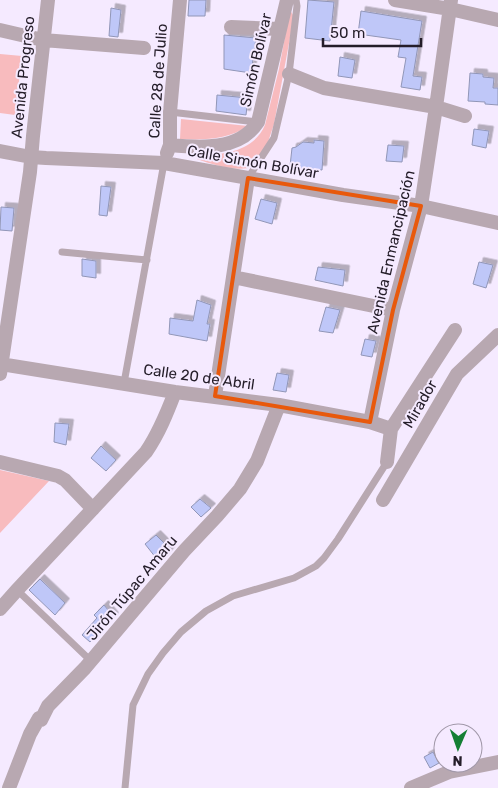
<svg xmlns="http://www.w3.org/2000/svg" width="498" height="788" font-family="Rubik,sans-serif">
<defs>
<filter id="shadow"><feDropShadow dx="4.5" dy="-4.5" stdDeviation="0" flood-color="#0004"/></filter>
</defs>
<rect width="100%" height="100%" fill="#f5eaff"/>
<!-- green -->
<path fill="#f8bbbe" d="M 290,10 L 293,15 L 292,27 L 274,124 L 268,142 L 253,167 C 235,172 214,165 197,159 L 198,156 L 200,155 C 224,155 254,151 265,125 L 279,69 Z
M 0,54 L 22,56 L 15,115 L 0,113 Z
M 181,119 L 248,126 C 227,140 205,140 180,139 Z
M 0,470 L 49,481 L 0,533 Z"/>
<!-- building -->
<path fill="#bfc7f8" stroke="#9196b7" filter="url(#shadow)" d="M 189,0 L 206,0 L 205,16 L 188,16 Z
M 308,0 L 334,2 L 330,41 L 305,38 Z
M 111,8 L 121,10 L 118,37 L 109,36 Z
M 361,11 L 422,21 L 413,76 L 422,77 L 420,90 L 401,87 L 406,58 L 398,57 L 401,40 L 358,34 Z
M 224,35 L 256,38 L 251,73 L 224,69 Z
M 340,57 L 355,60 L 352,78 L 338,76 Z
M 470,73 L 483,74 L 483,77 L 494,78 L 493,88 L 498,88 L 498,105 L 485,104 L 485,102 L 468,101 Z
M 217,95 L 248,98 L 246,115 L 216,111 Z
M 474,129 L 489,131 L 486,148 L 472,145 Z
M 314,140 L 324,141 L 322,170 L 303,169 L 290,166 L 292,148 L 296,147 L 303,142 L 314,143 Z
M 388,145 L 404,146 L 402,162 L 386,161 Z
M 101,186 L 111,187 L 107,216 L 99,215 Z
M 261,199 L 277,203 L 272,224 L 255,219 Z
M 1,207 L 14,208 L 12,231 L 0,230 Z
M 82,259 L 96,261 L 96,278 L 82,276 Z
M 479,262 L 493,265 L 486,288 L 473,284 Z
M 318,267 L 345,270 L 343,286 L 315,280 Z
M 197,300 L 211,305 L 207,324 L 210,324 L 207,341 L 169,334 L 170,318 L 193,321 Z
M 326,307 L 340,310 L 333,333 L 319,331 Z
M 365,339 L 376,341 L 372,357 L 361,355 Z
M 277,373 L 289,375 L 286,392 L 273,390 Z
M 55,423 L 69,424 L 66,445 L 54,442 Z
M 101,446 L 116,460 L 106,471 L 91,458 Z
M 200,499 L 211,508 L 201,517 L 191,507 Z
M 156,535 L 171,550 L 160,563 L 145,544 Z
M 40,579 L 65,603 L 55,615 L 29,590 Z
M 104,605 L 114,617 L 103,627 L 90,642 L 82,635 L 97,618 L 94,615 Z
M 433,752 L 439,763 L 430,768 L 424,757 Z"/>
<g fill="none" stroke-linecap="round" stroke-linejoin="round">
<!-- lane -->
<path stroke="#b8a8b1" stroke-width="7" d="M 170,112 L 257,122
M 248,178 L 274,138 L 289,74 L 297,6 L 296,0
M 62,252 L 147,260
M 124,383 L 164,163
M 17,590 L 91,661
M 125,788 L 133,705 L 148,674 L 163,653 L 181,632 L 206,611 L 233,596 L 294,578 L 316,566 L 324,558 L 338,539 L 387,462"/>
<!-- street -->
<path stroke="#b8a8b1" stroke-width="14" d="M 395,0 L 450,9 L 498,20
M 231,27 L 279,29
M 0,30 L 43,40 L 144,48
M 289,74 L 324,88 L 436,107 L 465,116
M 170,145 C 200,148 239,151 258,122 L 287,0
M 0,151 L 31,157 L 46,158 L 164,163 L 343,195 L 421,206 L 498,223
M 167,153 L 170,145 L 170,112 L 180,0
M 233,277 L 393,310
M 0,364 L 175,392 L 279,405 L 370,422 L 391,429
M 0,374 L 30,172 L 33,136 L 48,0
M 215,396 L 248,178
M 370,422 L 393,310 L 421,206 L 436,107 L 451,0
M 0,462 L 58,476 L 65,480 L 93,509
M 387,462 L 391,429 L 455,330
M 383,500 L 457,374 L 498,335
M 0,609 L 17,590 L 146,452 C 159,433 167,413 175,392
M 9,788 L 30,734 L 39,718 L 41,720 L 48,706 L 85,668 L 184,551 L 217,516 L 240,489 L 257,461 L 279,405
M 411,788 L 449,772 L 498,762"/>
</g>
<!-- marked area -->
<path fill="none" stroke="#e8590c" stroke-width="4" stroke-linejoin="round" d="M 248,178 L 421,206 L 393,310 L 370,422 L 215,396 Z"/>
<g text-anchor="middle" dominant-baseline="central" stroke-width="4" stroke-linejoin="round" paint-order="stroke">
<!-- street labels -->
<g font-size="15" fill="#241d29" stroke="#f5eaff">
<text transform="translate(256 60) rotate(-77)">Simón Bolívar</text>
<text transform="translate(23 77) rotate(-84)">Avenida Progreso</text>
<text transform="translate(158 81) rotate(-86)">Calle 28 de Julio</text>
<text transform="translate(253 162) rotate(10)">Calle Simón Bolívar</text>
<text transform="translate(391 252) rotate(-77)">Avenida Enmancipación</text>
<text transform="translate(199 377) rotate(8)">Calle 20 de Abril</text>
<text transform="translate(420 404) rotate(-60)">Mirador</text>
<text transform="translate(132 588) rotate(-50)">Jirón Túpac Amaru</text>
</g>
</g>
<!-- north arrow -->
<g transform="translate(458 748) rotate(182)"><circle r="24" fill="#f5eaff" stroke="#a198a9"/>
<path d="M0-4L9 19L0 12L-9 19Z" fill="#147f34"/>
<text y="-8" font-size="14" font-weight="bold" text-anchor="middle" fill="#241d29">N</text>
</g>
<!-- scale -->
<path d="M323 38v8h98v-8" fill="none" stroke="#241d29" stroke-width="2.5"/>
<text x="330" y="38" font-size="15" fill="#241d29" stroke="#f5eaff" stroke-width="4" paint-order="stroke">50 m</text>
</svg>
